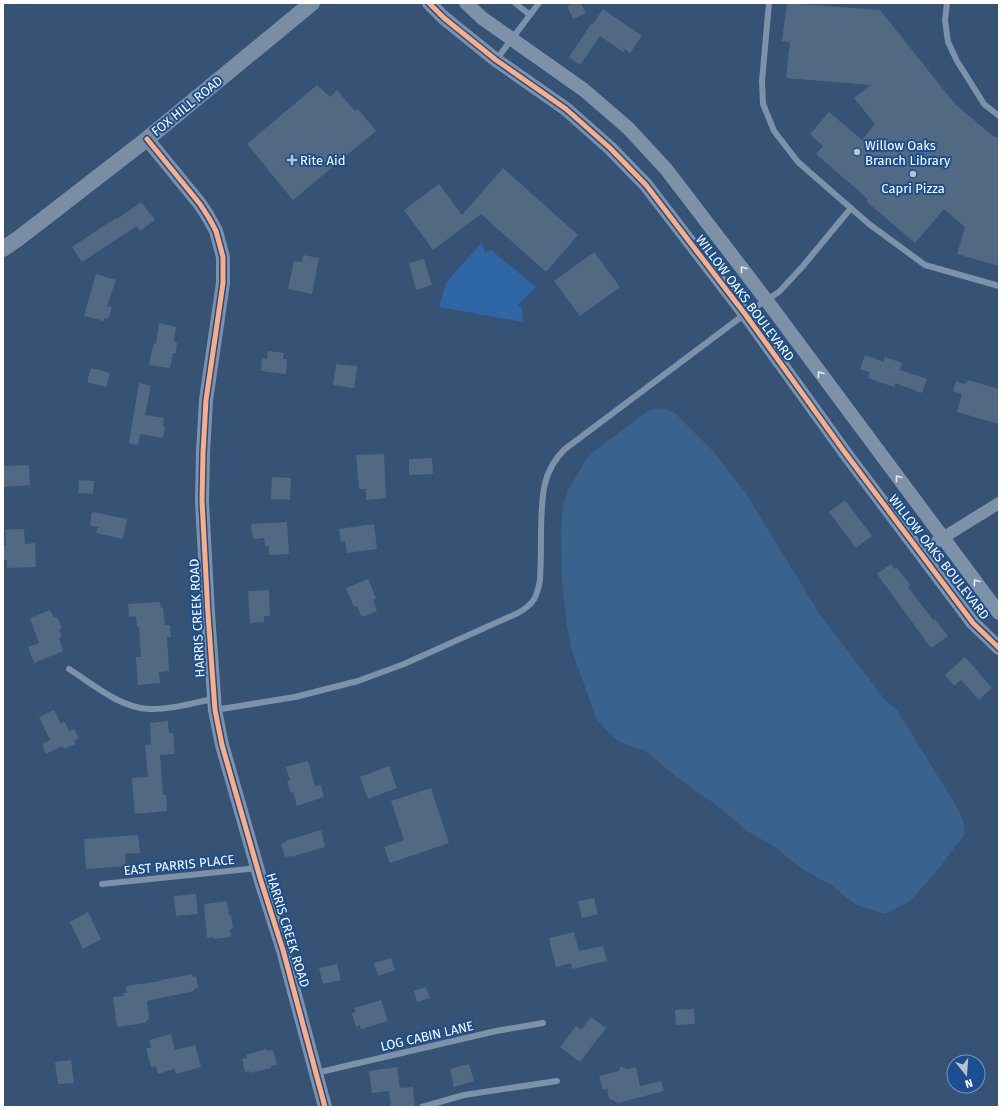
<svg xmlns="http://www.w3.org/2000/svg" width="1002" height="1110" font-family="'Fira Sans',sans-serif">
<rect width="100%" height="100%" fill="#365274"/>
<!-- green -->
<path fill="#2f66a5" d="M 482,242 L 485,252 L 491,250 L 536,287 L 518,305 L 522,309 L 523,322 L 439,307 L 446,283 Z"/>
<!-- water -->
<path fill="#3b618d" d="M 657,408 L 666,409 L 675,413 L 714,452 L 745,492 L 819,613 L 885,700 L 897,710 L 954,802 L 963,820 L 965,834 L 932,877 L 909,902 L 885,914 L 856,905 L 831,885 L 802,869 L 775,847 L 747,831 L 715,804 L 675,776 L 650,754 L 641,749 L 632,747 L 617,740 L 605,729 L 596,718 L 572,651 L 567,626 L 562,581 L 561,526 L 563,505 L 568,490 L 586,460 L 594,451 L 649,410 Z"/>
<!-- building -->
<path fill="#526984" d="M 574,3 L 581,3 L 586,13 L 573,19 L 567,6 Z
M 787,3 L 880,10 L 955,104 L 993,136 L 999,138 L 999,266 L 957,254 L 965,227 L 944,209 L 915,243 L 867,202 L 868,199 L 816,154 L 823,146 L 810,134 L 829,112 L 862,140 L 875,124 L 854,98 L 870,85 L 786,78 L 790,42 L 782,41 Z
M 603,9 L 642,36 L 630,53 L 625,49 L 623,52 L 600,36 L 580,65 L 569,57 L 591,24 L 592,25 Z
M 317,85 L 330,97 L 337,90 L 355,111 L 358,109 L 376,131 L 293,200 L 247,144 Z
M 503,168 L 578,235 L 546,272 L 481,214 L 433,250 L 404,210 L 439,184 L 462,215 Z
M 141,202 L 155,220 L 140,231 L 137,226 L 82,262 L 72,247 L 108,223 L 116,218 L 117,219 Z
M 594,252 L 620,287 L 580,316 L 554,281 Z
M 303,255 L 319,258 L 312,294 L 288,289 L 294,261 L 302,262 Z
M 424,259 L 432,285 L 416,290 L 409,263 Z
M 96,274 L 116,280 L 107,306 L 112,307 L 108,319 L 104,318 L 104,321 L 84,316 Z
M 159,323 L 176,327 L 174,342 L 177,342 L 176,353 L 173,353 L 170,368 L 149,365 L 152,349 L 153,349 L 154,343 L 156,344 Z
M 268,351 L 284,353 L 283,359 L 287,359 L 286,374 L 261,371 L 262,358 L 267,359 Z
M 865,355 L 884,362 L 885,357 L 902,363 L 900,370 L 927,379 L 922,393 L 895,383 L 894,387 L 868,378 L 870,372 L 860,369 Z
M 336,364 L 357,366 L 354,388 L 333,385 Z
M 91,368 L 110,373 L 106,387 L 87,382 Z
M 968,380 L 999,389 L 999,424 L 957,412 L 962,394 L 953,391 L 956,381 L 965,384 Z
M 139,383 L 151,386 L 145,415 L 164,418 L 163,427 L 165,427 L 163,438 L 140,434 L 138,445 L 129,443 Z
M 384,454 L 386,498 L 366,500 L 366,489 L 359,489 L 356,455 Z
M 432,458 L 433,474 L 409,475 L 409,459 Z
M 29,465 L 30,485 L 3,487 L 3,466 Z
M 272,477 L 291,478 L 290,500 L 271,499 Z
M 79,480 L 94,481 L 93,494 L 78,493 Z
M 845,500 L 872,536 L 856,548 L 829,512 Z
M 92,512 L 127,519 L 123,539 L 96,533 L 98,527 L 90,526 Z
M 287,522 L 289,554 L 269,555 L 269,546 L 265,546 L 264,538 L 253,539 L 251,524 Z
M 374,524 L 377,549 L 347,553 L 345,541 L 341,542 L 339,529 Z
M 24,529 L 25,544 L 35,543 L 36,567 L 7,568 L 7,560 L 3,560 L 3,546 L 6,545 L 5,530 Z
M 891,564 L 895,569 L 897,568 L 910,585 L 908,587 L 934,621 L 935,619 L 948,636 L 931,648 L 877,574 Z
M 368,579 L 376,598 L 373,600 L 377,611 L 362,617 L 357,606 L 354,607 L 346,588 Z
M 269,590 L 270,616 L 264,616 L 264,622 L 250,623 L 248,591 Z
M 160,602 L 161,608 L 163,607 L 165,625 L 170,625 L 171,637 L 167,637 L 169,671 L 159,672 L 160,683 L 138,685 L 136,657 L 141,657 L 139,627 L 137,627 L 136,616 L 129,617 L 128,604 Z
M 50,610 L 54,618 L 57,617 L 62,628 L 59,630 L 62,637 L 59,638 L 63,651 L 34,663 L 28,647 L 39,643 L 30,618 Z
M 965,657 L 992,688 L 979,700 L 961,680 L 954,686 L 945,675 Z
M 54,710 L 61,724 L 65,722 L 69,731 L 74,729 L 79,738 L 74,741 L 75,744 L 64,749 L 62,746 L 46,754 L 42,744 L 50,740 L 39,717 Z
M 168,721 L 169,733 L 173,733 L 175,754 L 160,755 L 163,795 L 166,795 L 167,811 L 135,814 L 132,778 L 148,777 L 145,745 L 151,744 L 150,723 Z
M 308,761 L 315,786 L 321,785 L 324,797 L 297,806 L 293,792 L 291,793 L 287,781 L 290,780 L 286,767 Z
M 389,766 L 397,788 L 368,799 L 360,777 Z
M 431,788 L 449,843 L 390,863 L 384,847 L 404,840 L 391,801 Z
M 321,830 L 325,847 L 290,857 L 289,856 L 285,857 L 281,844 L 286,842 L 285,841 Z
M 138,835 L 140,853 L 125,854 L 126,866 L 86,869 L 84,839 Z
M 196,894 L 198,914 L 176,916 L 174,896 Z
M 594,898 L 598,914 L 582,918 L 578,901 Z
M 227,901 L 229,915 L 231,915 L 233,929 L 230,929 L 231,937 L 214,939 L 214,937 L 207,938 L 204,904 Z
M 88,912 L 101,939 L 83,949 L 70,922 Z
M 574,932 L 579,951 L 603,946 L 607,961 L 572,969 L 571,963 L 556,967 L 549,938 Z
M 391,958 L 395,970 L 378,976 L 374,963 Z
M 337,964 L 341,980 L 323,984 L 319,968 Z
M 192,974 L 192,977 L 196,976 L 198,988 L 194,989 L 194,991 L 147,1001 L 149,1018 L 145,1023 L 117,1027 L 113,997 L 124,996 L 123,993 L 127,993 L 126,986 L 161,981 L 161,980 Z
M 426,987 L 430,998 L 417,1002 L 414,991 Z
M 381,1000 L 388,1021 L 361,1029 L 360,1025 L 356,1027 L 352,1013 L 356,1012 L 354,1008 Z
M 694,1009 L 695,1024 L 676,1025 L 675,1010 Z
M 591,1017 L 606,1028 L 580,1062 L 560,1047 L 576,1026 L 581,1030 Z
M 171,1034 L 175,1050 L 195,1045 L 201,1067 L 176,1074 L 174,1069 L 158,1074 L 156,1066 L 151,1067 L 146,1049 L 151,1047 L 149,1040 Z
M 266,1049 L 267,1051 L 273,1050 L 277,1065 L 271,1066 L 271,1068 L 250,1073 L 249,1071 L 245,1072 L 242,1059 L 247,1058 L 246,1055 Z
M 71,1060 L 74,1083 L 58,1084 L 55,1062 Z
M 469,1064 L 474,1081 L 454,1087 L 450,1069 Z
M 621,1066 L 627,1069 L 636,1067 L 640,1086 L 661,1081 L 664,1091 L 622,1102 L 618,1103 L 609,1098 L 607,1089 L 603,1090 L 599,1076 L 619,1071 Z
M 397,1067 L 400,1088 L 413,1087 L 415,1106 L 391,1107 L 389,1091 L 372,1093 L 369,1071 Z"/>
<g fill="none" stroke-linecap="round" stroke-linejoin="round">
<!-- service -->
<path stroke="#7d92a8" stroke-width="6" d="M 515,3 L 530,15
M 769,3 L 762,81 L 763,104 L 774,131 L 798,162 L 869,224 L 925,265 L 999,286
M 947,3 L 945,20 L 948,42 L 950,46 L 957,61 L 984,104 L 999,116
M 496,60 L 539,3
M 69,669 C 93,684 120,708 149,709 C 170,710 192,703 213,699
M 215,710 L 295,697 L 358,681 L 404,664 L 518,613 C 534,604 537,597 540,580 C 541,563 541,546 541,530 C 542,498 541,472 565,449 L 745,314 L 779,292 L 803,266 L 851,208
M 102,884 L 258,868
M 316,1073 L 496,1031 L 543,1023
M 422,1107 L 464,1095 L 557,1081"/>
<!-- minor -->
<path stroke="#7d92a8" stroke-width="12" d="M 920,552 L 999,503"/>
<!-- tertiary -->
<path stroke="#7d92a8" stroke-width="14" d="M 429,3 L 444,18 L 496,60 L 566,109 L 610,148 L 646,185 L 745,314 L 846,454 L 973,623 L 999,648
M 466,3 L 482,18 L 584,90 L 628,128 L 666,169 L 767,301 L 999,613
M 147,139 L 200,204 L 209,218 L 216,231 L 223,257 L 223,283 L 206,400 L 203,453 L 202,501 L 208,614 L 215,710 L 222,745 L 261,881 L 283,950 L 325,1107"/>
<!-- secondary -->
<path stroke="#798da4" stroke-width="16" d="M 3,249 L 19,238 L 147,139 L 312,3"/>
<defs>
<path id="cycleway" d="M 429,3 L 444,18 L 496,60 L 566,109 L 610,148 L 646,185 L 745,314 L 846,454 L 973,623 L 999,648
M 147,139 L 200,204 L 209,218 L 216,231 L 223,257 L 223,283 L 206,400 L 203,453 L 202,501 L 208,614 L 215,710 L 222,745 L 261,881 L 283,950 L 325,1107"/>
</defs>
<!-- cycleway casing -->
<use href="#cycleway" stroke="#1b4f8f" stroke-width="8"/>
<!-- cycleway -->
<use href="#cycleway" stroke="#ffac80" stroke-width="5"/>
</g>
<!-- one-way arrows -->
<defs><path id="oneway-chevron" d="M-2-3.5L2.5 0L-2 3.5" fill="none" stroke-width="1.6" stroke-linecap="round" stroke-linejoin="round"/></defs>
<g stroke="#e5e9ee">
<use href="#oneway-chevron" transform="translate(743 269) rotate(-127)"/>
<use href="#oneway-chevron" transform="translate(820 374) rotate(-127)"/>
<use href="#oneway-chevron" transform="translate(898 478) rotate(-127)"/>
<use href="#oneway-chevron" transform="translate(976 582) rotate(-126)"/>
</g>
<!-- markers -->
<g fill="#b9c2ce" stroke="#1b4f8f" stroke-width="1.5">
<circle cx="857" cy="152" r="4"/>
<path d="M290 154h4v4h4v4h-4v4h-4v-4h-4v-4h4z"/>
<circle cx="913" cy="174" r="4"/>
</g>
<g text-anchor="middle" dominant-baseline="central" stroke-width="4" stroke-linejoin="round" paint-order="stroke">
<!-- street labels -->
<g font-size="13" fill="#fff" stroke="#1b4f8f">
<text transform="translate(187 106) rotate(-39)">FOX HILL ROAD</text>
<text transform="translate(745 298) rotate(53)">WILLOW OAKS BOULEVARD</text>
<text transform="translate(939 557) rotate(52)">WILLOW OAKS BOULEVARD</text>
<text transform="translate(197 618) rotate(-93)">HARRIS CREEK ROAD</text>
<text transform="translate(179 865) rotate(-6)">EAST PARRIS PLACE</text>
<text transform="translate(288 930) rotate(73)">HARRIS CREEK ROAD</text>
<text transform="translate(427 1036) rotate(-13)">LOG CABIN LANE</text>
</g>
<!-- poi labels -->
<g font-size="13" fill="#fff" stroke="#1b4f8f" text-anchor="start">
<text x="865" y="145">Willow Oaks<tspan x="865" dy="15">Branch Library</tspan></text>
<text x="300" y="160">Rite Aid</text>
<text x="913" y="188" text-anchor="middle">Capri Pizza</text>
</g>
</g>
<!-- border -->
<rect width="1002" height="1110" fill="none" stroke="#ffffff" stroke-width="8"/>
<!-- north arrow -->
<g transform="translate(966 1074) rotate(163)"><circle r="19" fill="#1b4f8f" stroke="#7695bc"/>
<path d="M0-3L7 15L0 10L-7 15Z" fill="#b9c2ce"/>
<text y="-6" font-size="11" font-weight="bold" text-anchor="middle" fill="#ffffff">N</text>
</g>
</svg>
